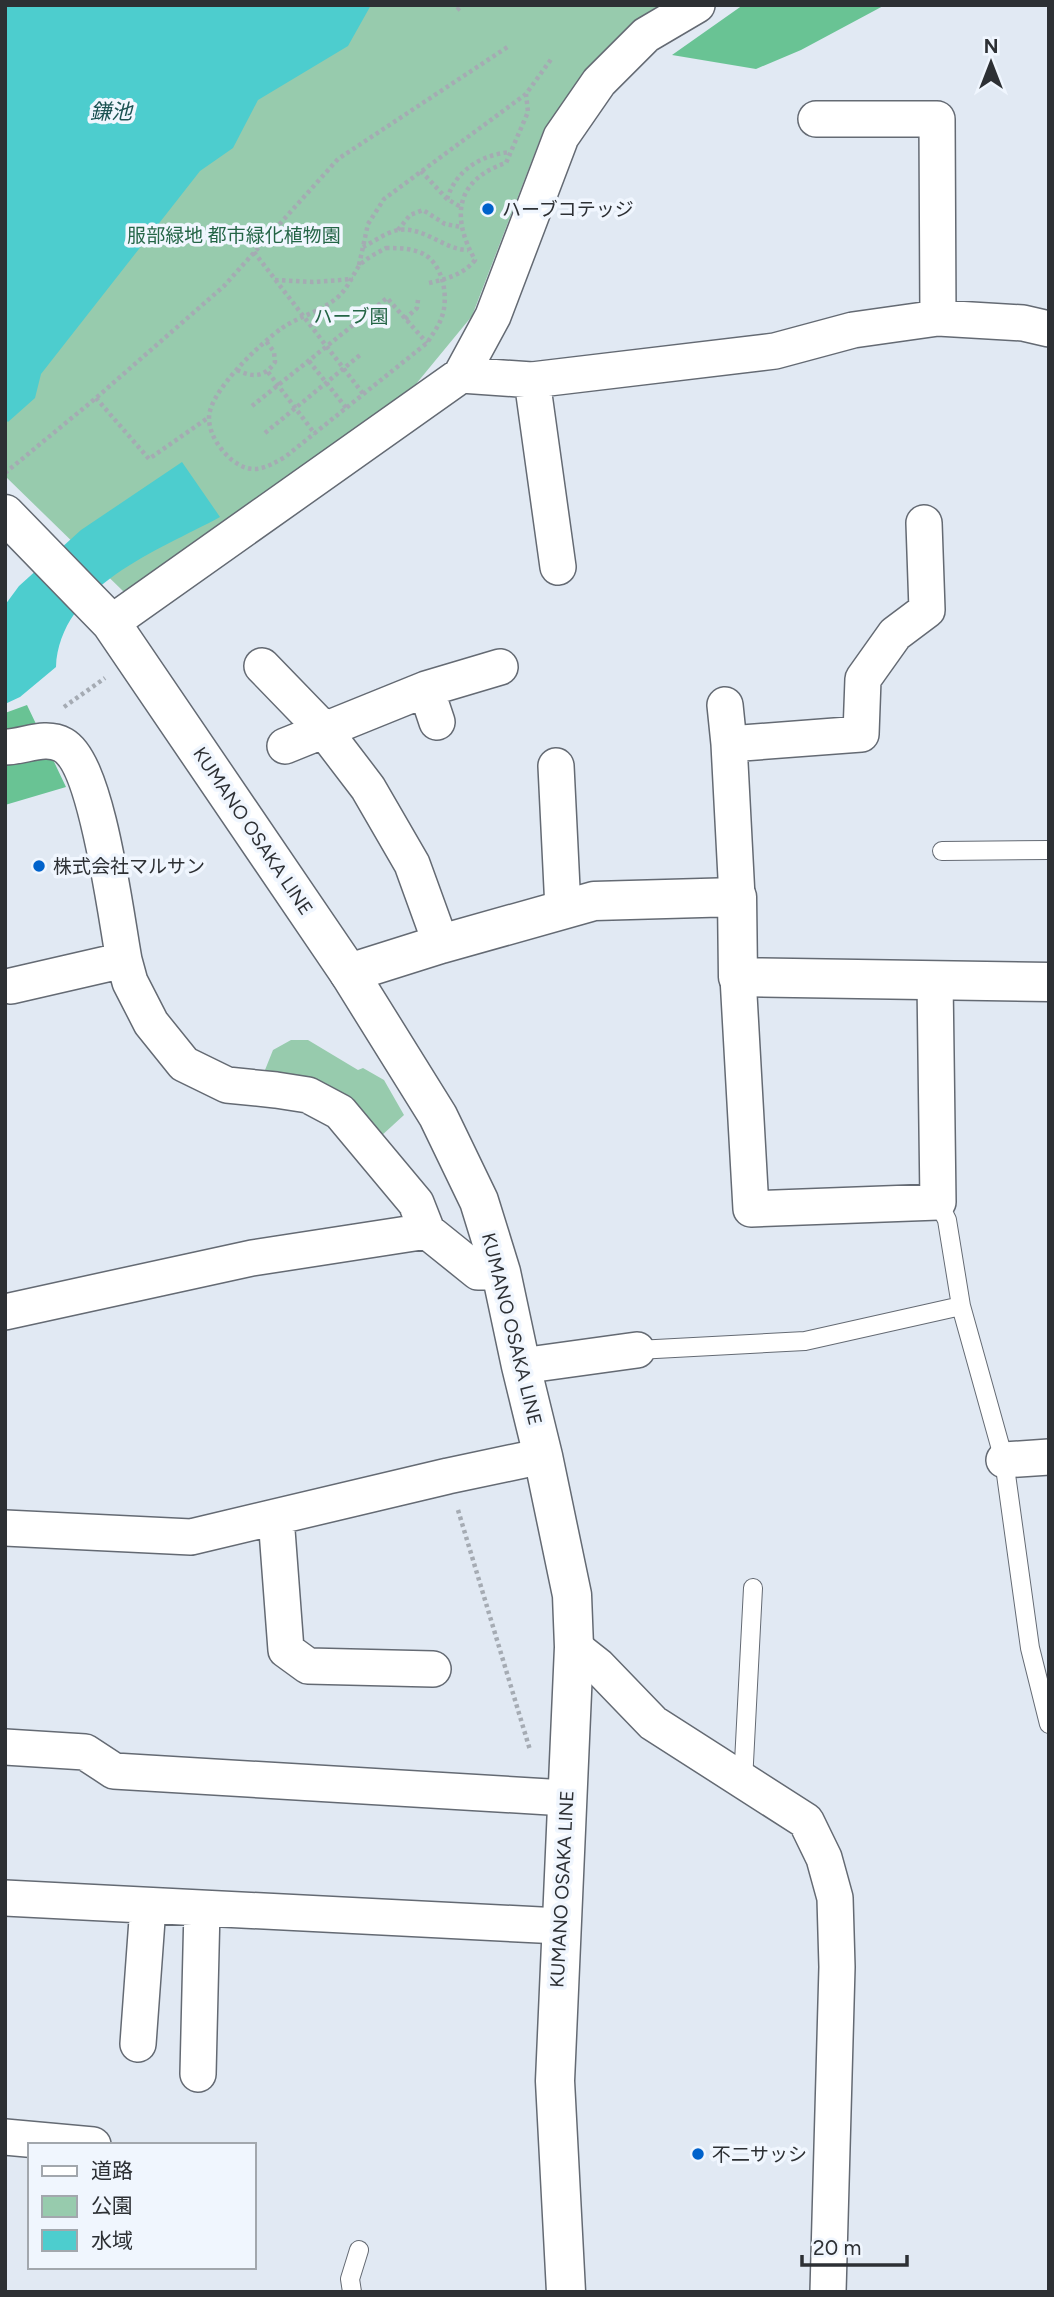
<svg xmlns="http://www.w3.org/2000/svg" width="1054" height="2297" font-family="Figtree,'Noto Sans JP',sans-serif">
<rect width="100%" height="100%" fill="#e1e9f3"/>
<!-- green -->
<path fill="#97cbad" d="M 5,5 L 663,5 L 638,20 L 588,68 L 544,129 L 472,316 L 416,384 L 260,504 L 124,592 L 5,476 Z
M 291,1040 L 308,1040 L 358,1070 L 363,1068 L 384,1080 L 404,1115 L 380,1137 L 263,1075 L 273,1050 Z"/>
<!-- forest -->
<path fill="#69c394" d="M 743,5 L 885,5 L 801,50 L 756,69 L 672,55 Z
M 27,705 L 66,787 L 5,805 L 5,713 Z"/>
<!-- water -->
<path fill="#4dcdce" d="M 5,5 L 371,5 L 348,46 L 258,100 L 233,148 L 200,171 L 41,374 L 35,398 L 8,422 L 5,419 Z
M 182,462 L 220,517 C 158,551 60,585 56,667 L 20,697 L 5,704 L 5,605 L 19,586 L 81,530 Z"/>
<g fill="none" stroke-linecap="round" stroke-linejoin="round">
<defs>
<path id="service" d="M 942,851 L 1049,850
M 938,1202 L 947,1220 L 961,1306 L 1004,1460 L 1030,1648 L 1049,1724
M 637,1350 L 805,1341 L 961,1306
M 743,1782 L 753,1588
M 352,2292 L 350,2279 L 359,2250"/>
<path id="minor" d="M 816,119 L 937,119 L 938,318
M 461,375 L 493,316 L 561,137 L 599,82 L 646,35 L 697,5
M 532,380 L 558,567
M 111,623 L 461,375 L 532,380 L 775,351 L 853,330 L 938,318 L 1023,323 L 1049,329
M 262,666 L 323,729 L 368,788 L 412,864 L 441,944
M 426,689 L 437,722
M 725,705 L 729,744
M 285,746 L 426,689 L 500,667
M 5,747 C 24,747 45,735 63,745 C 98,765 116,918 124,960 L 130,982 L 151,1023 L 184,1064 L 227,1085 L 276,1090 L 308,1095 L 340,1112 L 416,1203 L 427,1231 L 478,1272 L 501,1272
M 556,766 L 563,909
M 737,897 L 729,744 L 861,734 L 863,679 L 895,634 L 927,610 L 924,523
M 738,977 L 751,1209 L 938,1202 L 935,980
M 11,986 L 124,960
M 5,1312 L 252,1258 L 427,1231
M 521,1366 L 637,1350
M 1004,1460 L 1049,1457
M 276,1517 L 286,1650 L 308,1666 L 433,1669
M 5,1528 L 191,1537 L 448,1476 L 543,1456
M 574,1647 L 598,1666 L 653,1723 L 806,1821 L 824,1858 L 835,1898 L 837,1967 L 828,2292
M 5,1747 L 85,1752 L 114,1771 L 566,1798
M 5,1898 L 560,1926
M 138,2044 L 148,1906
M 198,2074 L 202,1909
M 5,2137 L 93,2145"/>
<path id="tertiary" d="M 349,973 L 441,944 L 594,901 L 737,897 L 738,977 L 1049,982"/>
<path id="secondary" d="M 5,514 L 111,623 L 349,973 L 438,1116 L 479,1201 L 501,1272 L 521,1366 L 543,1456 L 572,1595 L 574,1647 L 555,2081 L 566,2292"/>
</defs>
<!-- service casing -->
<use href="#service" stroke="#646a73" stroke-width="20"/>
<!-- minor casing -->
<use href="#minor" stroke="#646a73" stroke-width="38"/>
<!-- tertiary casing -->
<use href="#tertiary" stroke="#646a73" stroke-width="41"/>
<!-- secondary casing -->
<use href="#secondary" stroke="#646a73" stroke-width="41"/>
<!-- path -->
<path stroke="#a5abb3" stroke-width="4.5" stroke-dasharray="3.5 3.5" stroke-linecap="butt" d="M 457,10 L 463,5
M 421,171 L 447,199 L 461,207
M 447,199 C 456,170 481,155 510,152
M 398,230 L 410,215 L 423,210 L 445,224 L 461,227
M 363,247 C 373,242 387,232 398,230 C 424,226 444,250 468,250
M 386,248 C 397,248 408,248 419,252 C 443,260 450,298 441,319 C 438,327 432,335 427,343 L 285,457 C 265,468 253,476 232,460 C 220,450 209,434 209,418 C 209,391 261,343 282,328 C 300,316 322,311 338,297 C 348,288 352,276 359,266 C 366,258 377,253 386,248 Z
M 254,252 L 364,395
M 359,265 L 368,224 L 384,199 L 526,94 L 552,58
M 275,280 L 313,282 L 353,279
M 429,283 C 446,279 463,275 475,260 C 451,217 455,180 506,163 L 528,112 L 526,94
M 405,319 L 417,308 L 418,300
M 309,361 L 347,409
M 237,370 C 253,378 265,377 275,362 L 274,352 L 266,341
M 268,372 L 315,434
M 96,398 L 149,459 L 209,417
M 252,406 L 387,298 L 427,343
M 265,433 L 360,355
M 5,473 L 96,398 L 224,286 L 338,159 L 509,46
M 64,707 L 105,678
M 458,1510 L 530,1750"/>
<!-- service -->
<use href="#service" stroke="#fff" stroke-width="18"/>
<!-- minor -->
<use href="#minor" stroke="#fff" stroke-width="35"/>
<!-- tertiary -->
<use href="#tertiary" stroke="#fff" stroke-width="38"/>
<!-- secondary -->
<use href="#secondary" stroke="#fff" stroke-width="38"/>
</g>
<!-- markers -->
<g fill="#0062cb" stroke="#f0f6fe" stroke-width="2.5">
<circle cx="488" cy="209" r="7"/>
<circle cx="39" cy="866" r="7"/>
<circle cx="698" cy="2154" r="7"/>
</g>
<g text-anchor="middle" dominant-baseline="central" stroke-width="7" stroke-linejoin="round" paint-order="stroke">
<!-- poi labels -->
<g font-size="19" fill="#2d3034" stroke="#f0f6fe" text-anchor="start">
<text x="502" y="209">ハーブコテッジ</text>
<text x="53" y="866">株式会社マルサン</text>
<text x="712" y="2154">不二サッシ</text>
</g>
<!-- park labels -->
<g font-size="19" fill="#246546" stroke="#f0f6fe">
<text x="234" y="235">服部緑地 都市緑化植物園</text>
<text x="351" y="316">ハーブ園</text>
</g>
<!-- street labels -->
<g font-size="19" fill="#2d3034" stroke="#f0f6fe">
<text transform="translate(253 831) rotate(56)">KUMANO OSAKA LINE</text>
<text transform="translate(512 1329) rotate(76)">KUMANO OSAKA LINE</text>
<text transform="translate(562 1889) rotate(-87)">KUMANO OSAKA LINE</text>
</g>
<!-- water labels -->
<g font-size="21" font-style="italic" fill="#1c5353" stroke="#f0f6fe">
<text x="111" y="111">鎌池</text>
</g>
</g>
<!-- border -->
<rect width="1054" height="2297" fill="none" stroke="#2d3034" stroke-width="14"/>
<!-- legend -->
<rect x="28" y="2143" width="228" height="126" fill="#f0f6fe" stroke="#a2a7ad" stroke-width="2"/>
<rect x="42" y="2166" width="35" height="10" fill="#ffffff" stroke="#a2a7ad" stroke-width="2"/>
<text x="91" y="2178" font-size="21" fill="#2d3034">道路</text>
<rect x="42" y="2196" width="35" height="21" fill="#97cbad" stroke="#a2a7ad" stroke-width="2"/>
<text x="91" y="2213" font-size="21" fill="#2d3034">公園</text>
<rect x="42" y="2230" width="35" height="21" fill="#4dcdce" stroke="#a2a7ad" stroke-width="2"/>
<text x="91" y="2248" font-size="21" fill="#2d3034">水域</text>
<!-- north arrow -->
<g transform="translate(991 63)" stroke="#f0f6fe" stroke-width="5" paint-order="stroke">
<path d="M0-5L12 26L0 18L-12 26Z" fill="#2d3034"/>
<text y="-10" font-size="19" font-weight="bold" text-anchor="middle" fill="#2d3034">N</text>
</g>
<!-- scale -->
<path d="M802 2255v10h105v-10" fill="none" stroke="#2d3034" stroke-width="3.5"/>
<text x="813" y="2255" font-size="21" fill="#2d3034" stroke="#f0f6fe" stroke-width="5" paint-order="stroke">20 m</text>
</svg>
